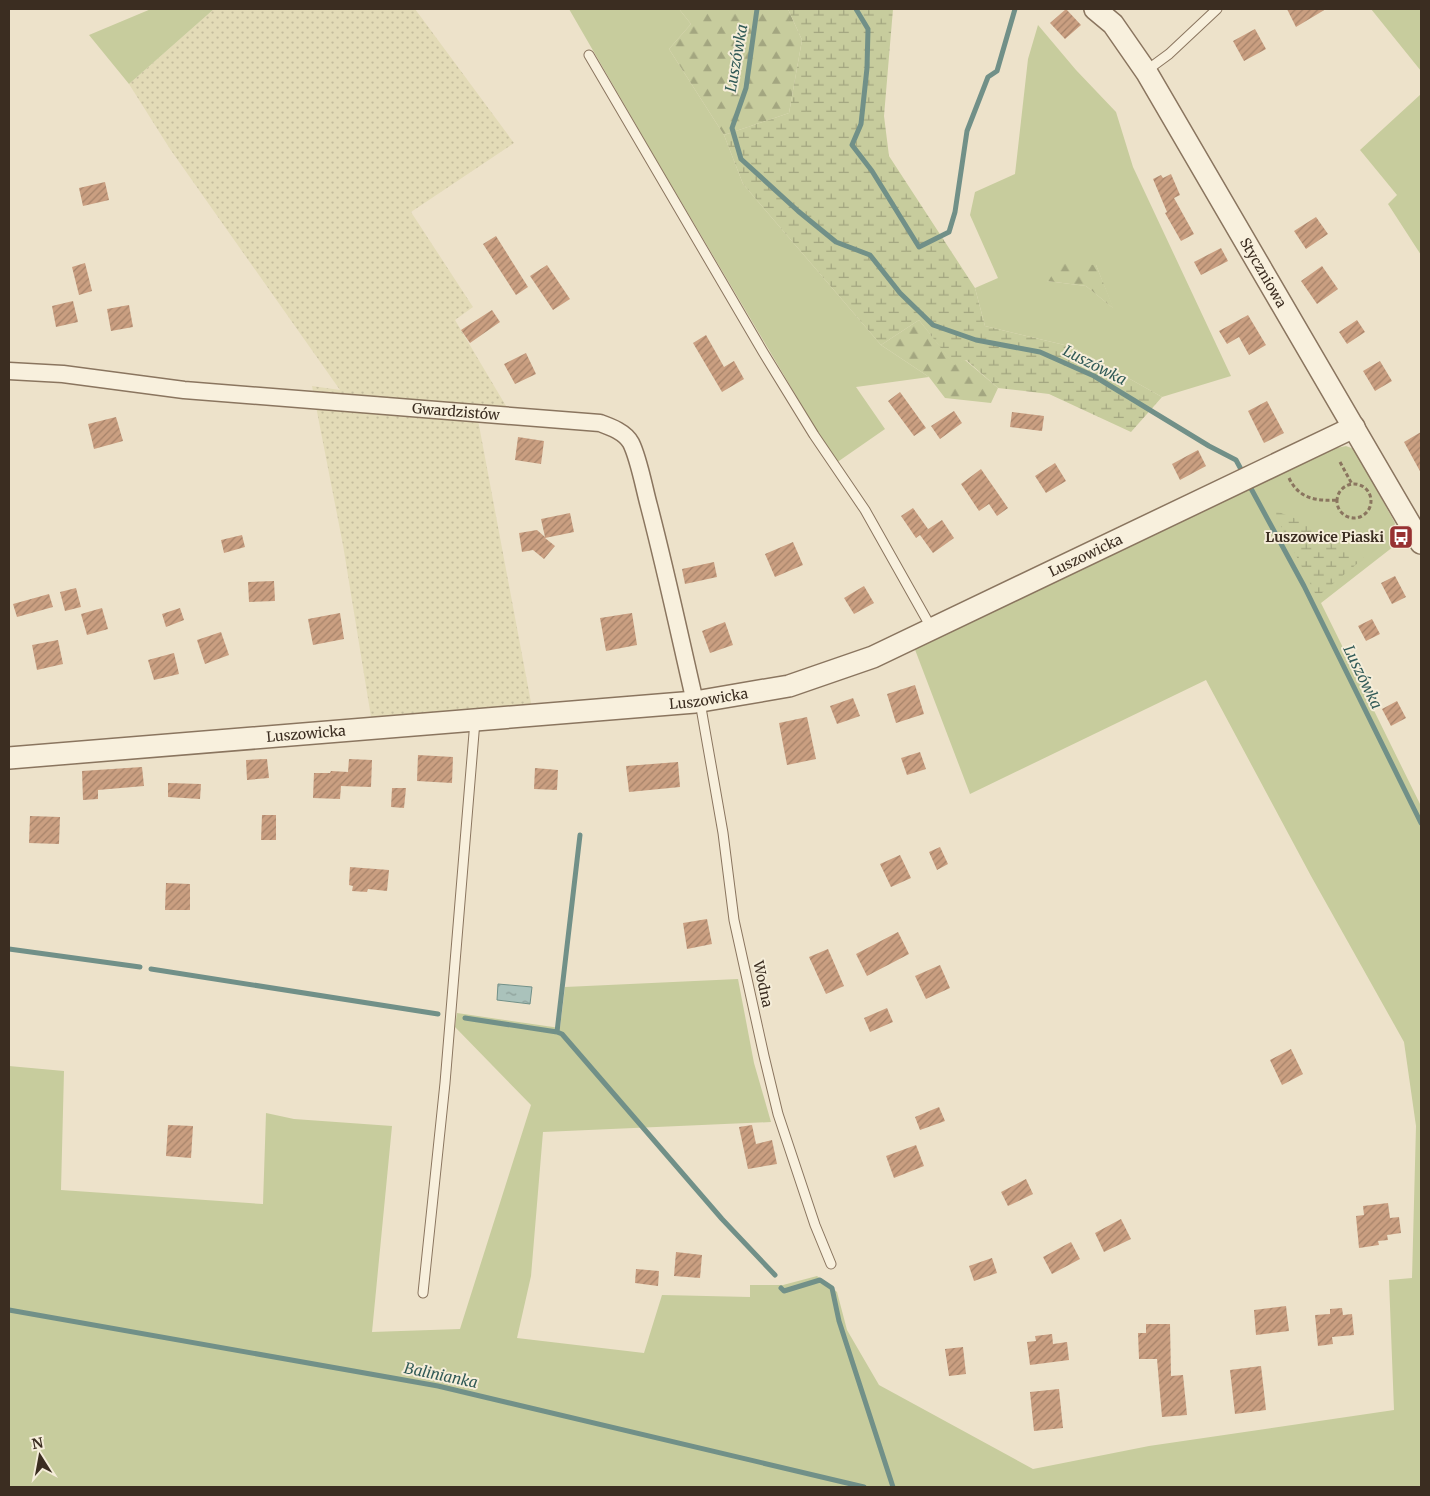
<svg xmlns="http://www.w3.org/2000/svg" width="1430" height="1496" font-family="Merriweather,serif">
<defs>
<pattern id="farmland-dots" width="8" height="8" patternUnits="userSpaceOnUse" patternTransform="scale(1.25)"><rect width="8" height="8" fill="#e3dbb7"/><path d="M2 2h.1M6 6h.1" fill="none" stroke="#c4bc9d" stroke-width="1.8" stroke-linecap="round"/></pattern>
<pattern id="forest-firs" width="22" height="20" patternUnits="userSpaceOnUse" patternTransform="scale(1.25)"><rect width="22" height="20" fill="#c7cc9d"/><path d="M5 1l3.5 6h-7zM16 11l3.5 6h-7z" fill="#a3a680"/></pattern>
<pattern id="wetland-marsh" width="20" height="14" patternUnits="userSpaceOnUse" patternTransform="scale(1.25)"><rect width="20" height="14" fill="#c7cc9d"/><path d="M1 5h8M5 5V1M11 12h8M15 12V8" fill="none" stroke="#a3a680"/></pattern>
<pattern id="water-ripples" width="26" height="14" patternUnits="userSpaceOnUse" patternTransform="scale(1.25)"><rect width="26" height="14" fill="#aac2bb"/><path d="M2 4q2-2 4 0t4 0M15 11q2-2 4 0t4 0" fill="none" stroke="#8c9e98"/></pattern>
<pattern id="building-hatch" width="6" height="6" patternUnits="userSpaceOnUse" patternTransform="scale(1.25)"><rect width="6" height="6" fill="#ca9f81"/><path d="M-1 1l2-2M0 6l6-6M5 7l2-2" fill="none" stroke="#a58269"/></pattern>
</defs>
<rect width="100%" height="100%" fill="#ede2ca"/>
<!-- farmland -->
<path fill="url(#farmland-dots)" d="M 214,9 L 415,9 L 514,143 L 411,212 L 473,307 L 455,320 L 506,406 L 475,404 L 532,708 L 371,717 L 343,545 L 312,386 L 340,390 L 170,149 L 129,84 Z"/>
<!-- green -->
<path fill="#c7cc9d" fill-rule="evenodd" d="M 151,9 L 214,9 L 129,84 L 89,35 Z
M 569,9 L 679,9 L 691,24 L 669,49 L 724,135 L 743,184 L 881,345 L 929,377 L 856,387 L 885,429 L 836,463 L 657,161 Z
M 1371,9 L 1421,9 L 1421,71 Z
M 1038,25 L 1076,70 L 1116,112 L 1133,167 L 1231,376 L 1162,397 L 1073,347 L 985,326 L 975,288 L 998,278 L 970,215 L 975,192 L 1015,174 L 1028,59 ZM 1096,265 L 1113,308 L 1086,286 L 1047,281 Z
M 1421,94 L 1421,255 L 1388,204 L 1397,195 L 1360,150 Z
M 1346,446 L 1354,449 L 1395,523 L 1393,531 L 1398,543 L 1321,603 L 1421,806 L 1421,1487 L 9,1487 L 9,1066 L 64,1071 L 61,1190 L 263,1204 L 266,1113 L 294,1119 L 392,1126 L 372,1332 L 460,1329 L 531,1105 L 455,1027 L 457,1013 L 560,1028 L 565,987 L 738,979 L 754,1063 L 771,1122 L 543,1132 L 531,1276 L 517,1338 L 644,1353 L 662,1295 L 750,1297 L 750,1285 L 783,1285 L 817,1276 L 837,1292 L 847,1330 L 879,1385 L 1033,1469 L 1149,1446 L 1394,1410 L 1389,1280 L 1412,1278 L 1416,1126 L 1404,1042 L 1311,876 L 1206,680 L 970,794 L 914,647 L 1332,449 Z"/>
<!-- forest -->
<path fill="url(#forest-firs)" d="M 679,9 L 788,9 L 802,40 L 789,113 L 724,135 L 669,49 L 691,24 Z
M 1061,263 L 1096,265 L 1114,309 L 1086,286 L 1047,281 Z
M 919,320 L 954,364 L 965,360 L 998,388 L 991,403 L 945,398 L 929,377 L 881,345 Z"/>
<!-- wetland -->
<path fill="url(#wetland-marsh)" d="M 788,9 L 893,9 L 884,116 L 889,156 L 975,288 L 985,326 L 1073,347 L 1162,397 L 1131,432 L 1049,394 L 998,388 L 966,360 L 954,365 L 919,320 L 881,345 L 743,184 L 724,135 L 789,113 L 802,40 Z
M 1273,510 L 1307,523 L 1364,558 L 1317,597 Z"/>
<!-- water -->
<path fill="url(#water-ripples)" stroke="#719088" d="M 498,984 L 532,987 L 530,1004 L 497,1000 Z"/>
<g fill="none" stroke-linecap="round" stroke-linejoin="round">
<!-- stream -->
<path stroke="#719088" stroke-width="5" d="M 757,9 L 746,88 L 732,128 L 741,159 L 798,211 L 836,242 L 870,255 L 900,293 L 933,325 L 976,340 L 1040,352 L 1094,376 L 1209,446 L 1236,460 L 1243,473
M 856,9 L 868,29 L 867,68 L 861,124 L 852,145 L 872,171 L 919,247 L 949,232 L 955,212 L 967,131 L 988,77 L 997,71 L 1015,9
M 1248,483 L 1304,586 L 1421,823
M 9,949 L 140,967
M 151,969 L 438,1014
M 465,1018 L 557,1032 L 562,1034 L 722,1219 L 775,1275
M 557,1032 L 580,835
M 781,1288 L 784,1291 L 820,1280 L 832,1288 L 839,1321 L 893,1487
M 9,1310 L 438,1386 L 864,1487"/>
</g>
<!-- building -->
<path fill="url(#building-hatch)" d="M 1066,9 L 1081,25 L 1065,39 L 1050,23 Z
M 1287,9 L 1326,9 L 1296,27 Z
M 1255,29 L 1266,49 L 1244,61 L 1233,41 Z
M 1171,174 L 1180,195 L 1174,198 L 1194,234 L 1181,241 L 1165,213 L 1167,212 L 1153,179 L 1161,175 L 1163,178 Z
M 105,182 L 109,200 L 83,206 L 79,188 Z
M 1316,217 L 1328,234 L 1306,249 L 1294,231 Z
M 496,236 L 528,287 L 516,295 L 483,244 Z
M 1221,248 L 1228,261 L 1201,275 L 1194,262 Z
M 85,263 L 92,291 L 79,295 L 72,267 Z
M 547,265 L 570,299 L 553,310 L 530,276 Z
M 1322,266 L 1338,289 L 1317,304 L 1301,281 Z
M 73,301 L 78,322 L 56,327 L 52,306 Z
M 129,305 L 133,327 L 111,331 L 107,309 Z
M 492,310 L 500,322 L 470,343 L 461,330 Z
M 1248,315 L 1266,345 L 1249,355 L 1239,337 L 1227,344 L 1219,331 Z
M 1357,320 L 1365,332 L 1347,344 L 1339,332 Z
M 706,335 L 724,367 L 734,361 L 744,379 L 722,392 L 693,343 Z
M 526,353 L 536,374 L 515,384 L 504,364 Z
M 1380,361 L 1392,381 L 1375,391 L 1363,371 Z
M 900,392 L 926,428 L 914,436 L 888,401 Z
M 1267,401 L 1284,433 L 1264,443 L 1248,411 Z
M 954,411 L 962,423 L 940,439 L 931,426 Z
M 1012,412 L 1044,416 L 1042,431 L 1010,427 Z
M 116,417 L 123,441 L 94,449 L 88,424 Z
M 1421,432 L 1421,473 L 1404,442 Z
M 518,437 L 544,441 L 541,464 L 515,460 Z
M 1198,450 L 1206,466 L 1180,480 L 1172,464 Z
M 1055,463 L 1066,481 L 1046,493 L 1035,476 Z
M 981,469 L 1008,508 L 997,516 L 989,504 L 979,511 L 961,484 Z
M 913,508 L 928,529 L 922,533 L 942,520 L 954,538 L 933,553 L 920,535 L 916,538 L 901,516 Z
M 570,513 L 574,532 L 545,538 L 555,546 L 544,559 L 533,550 L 522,552 L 519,533 L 537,530 L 545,537 L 541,519 Z
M 242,535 L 245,547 L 224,553 L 221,540 Z
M 793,542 L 803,565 L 775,577 L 765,554 Z
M 714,562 L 717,577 L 685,584 L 682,569 Z
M 1395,576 L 1406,597 L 1392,604 L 1381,583 Z
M 274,581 L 275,601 L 249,602 L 248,582 Z
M 864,586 L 874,603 L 854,614 L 844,598 Z
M 76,588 L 81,607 L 65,611 L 60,592 Z
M 49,594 L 53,607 L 17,617 L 13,604 Z
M 102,608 L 108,629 L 87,635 L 81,614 Z
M 180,608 L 184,620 L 166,627 L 162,614 Z
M 340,613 L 344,639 L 313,645 L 308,619 Z
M 632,613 L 637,645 L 606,651 L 600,618 Z
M 1372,619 L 1380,634 L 1366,641 L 1358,626 Z
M 725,622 L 733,645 L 710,653 L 702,631 Z
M 221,632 L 229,655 L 205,664 L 197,640 Z
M 58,640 L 63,664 L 37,670 L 32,645 Z
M 174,653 L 179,674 L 154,680 L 148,660 Z
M 915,685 L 924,714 L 896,723 L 887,694 Z
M 853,698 L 860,716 L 837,724 L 830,706 Z
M 1397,701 L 1406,718 L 1391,726 L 1382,709 Z
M 807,717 L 816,759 L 787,765 L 779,723 Z
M 920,752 L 926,769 L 907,775 L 901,758 Z
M 418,755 L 453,757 L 452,783 L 417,781 Z
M 267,759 L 269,778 L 247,780 L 246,760 Z
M 349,759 L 372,760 L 371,787 L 341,786 L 340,799 L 313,798 L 314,773 L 330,773 L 331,771 L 348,772 Z
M 678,762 L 680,787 L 629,792 L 626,766 Z
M 142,767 L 144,786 L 98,790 L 98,799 L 83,800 L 82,771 Z
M 535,768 L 558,770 L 557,790 L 534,789 Z
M 168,783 L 201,784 L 200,799 L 168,797 Z
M 392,788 L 406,788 L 404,808 L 391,807 Z
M 262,815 L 276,815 L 276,840 L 261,840 Z
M 30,816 L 60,817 L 59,844 L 29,843 Z
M 940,847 L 948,864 L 937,870 L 929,852 Z
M 900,855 L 911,878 L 891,887 L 880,864 Z
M 350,867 L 389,870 L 387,891 L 368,889 L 367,892 L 352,891 L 353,886 L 349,885 Z
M 166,883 L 190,884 L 190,910 L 165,910 Z
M 707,919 L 712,944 L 687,949 L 683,923 Z
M 898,932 L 909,954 L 867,976 L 856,954 Z
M 828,949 L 844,986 L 826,994 L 809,957 Z
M 940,965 L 950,988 L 926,999 L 915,976 Z
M 887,1008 L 893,1022 L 870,1032 L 864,1018 Z
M 1291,1049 L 1303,1074 L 1282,1085 L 1270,1060 Z
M 939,1107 L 945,1121 L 920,1130 L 915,1117 Z
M 168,1125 L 193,1126 L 191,1158 L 166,1156 Z
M 752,1125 L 756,1144 L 772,1140 L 777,1164 L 748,1169 L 739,1127 Z
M 916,1145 L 924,1166 L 894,1178 L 886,1156 Z
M 1026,1179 L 1033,1194 L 1008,1206 L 1001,1192 Z
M 1388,1203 L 1390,1218 L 1399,1217 L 1401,1233 L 1387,1235 L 1388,1240 L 1378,1241 L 1379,1245 L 1359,1248 L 1356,1216 L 1364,1215 L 1363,1206 Z
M 1121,1219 L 1131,1239 L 1104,1252 L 1095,1233 Z
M 1071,1242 L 1080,1259 L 1052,1274 L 1043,1257 Z
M 676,1252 L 702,1255 L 700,1278 L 674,1276 Z
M 992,1258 L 997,1273 L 974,1281 L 969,1266 Z
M 636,1269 L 659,1271 L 658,1286 L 635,1283 Z
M 1286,1306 L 1289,1331 L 1256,1335 L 1254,1310 Z
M 1342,1308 L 1343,1315 L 1352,1314 L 1354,1335 L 1332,1337 L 1333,1344 L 1318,1346 L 1315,1315 L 1330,1314 L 1330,1309 Z
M 1146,1324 L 1170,1324 L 1171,1376 L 1183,1375 L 1187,1415 L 1162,1417 L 1157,1359 L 1139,1359 L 1138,1333 L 1146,1333 Z
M 1052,1334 L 1053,1344 L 1067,1342 L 1069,1360 L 1030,1365 L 1027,1342 L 1036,1341 L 1035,1336 Z
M 963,1347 L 966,1374 L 949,1376 L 945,1349 Z
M 1261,1366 L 1266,1410 L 1235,1414 L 1230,1370 Z
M 1059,1389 L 1063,1428 L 1034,1431 L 1030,1392 Z"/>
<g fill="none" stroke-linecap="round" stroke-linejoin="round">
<defs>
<path id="service" d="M 589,55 L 763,352 L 814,435 L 865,510 L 932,629
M 1147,73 L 1154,65 L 1169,54 L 1217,9
M 700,702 L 723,833 L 734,920 L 764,1056 L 778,1114 L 815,1225 L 831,1264
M 423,1293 L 445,1083 L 475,721"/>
<g id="minor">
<path id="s1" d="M 9,371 L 63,374 L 184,390 L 600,423 C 611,427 625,432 631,443 C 639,459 644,488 649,506 C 666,571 680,637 695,702"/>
</g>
<g id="tertiary">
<path id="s2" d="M 1095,9 L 1113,24 L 1147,73 L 1421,543"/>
<path id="s3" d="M 9,758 L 695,702 L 789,686 L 873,657 L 1354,427"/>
</g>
</defs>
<!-- service casing -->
<use href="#service" stroke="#8a755f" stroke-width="11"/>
<!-- minor casing -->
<use href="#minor" stroke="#8a755f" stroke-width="19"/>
<!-- tertiary casing -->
<use href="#tertiary" stroke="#8a755f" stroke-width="24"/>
<!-- path -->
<path stroke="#8a755f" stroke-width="3" stroke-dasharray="4 2.5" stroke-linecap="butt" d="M 1340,462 L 1352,484
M 1289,478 C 1299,499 1316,501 1337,500
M1337 501a17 17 0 1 1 34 0a17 17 0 1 1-34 0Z"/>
<!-- service -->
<use href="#service" stroke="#f8f0dd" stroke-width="9"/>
<!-- minor -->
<use href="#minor" stroke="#f8f0dd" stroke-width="16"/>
<!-- tertiary -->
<use href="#tertiary" stroke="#f8f0dd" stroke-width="21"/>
</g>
<!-- icons -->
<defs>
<symbol id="bus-square" viewBox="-11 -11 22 22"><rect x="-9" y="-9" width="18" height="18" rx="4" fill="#973132" stroke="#f5edd9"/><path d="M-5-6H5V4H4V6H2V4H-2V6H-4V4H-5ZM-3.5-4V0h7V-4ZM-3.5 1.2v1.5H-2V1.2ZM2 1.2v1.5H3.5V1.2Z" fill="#fff"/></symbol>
</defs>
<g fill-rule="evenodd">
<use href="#bus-square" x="1387" y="523" width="28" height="28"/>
</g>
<g text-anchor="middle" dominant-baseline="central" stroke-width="4" stroke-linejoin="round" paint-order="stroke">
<!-- street labels -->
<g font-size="14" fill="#3b2d21" stroke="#f5edd9">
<text stroke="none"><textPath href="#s2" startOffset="314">Styczniowa</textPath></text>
<text stroke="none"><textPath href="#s1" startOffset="449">Gwardzistów</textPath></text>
<text stroke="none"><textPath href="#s3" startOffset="1108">Luszowicka</textPath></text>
<text stroke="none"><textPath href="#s3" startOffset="702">Luszowicka</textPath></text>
<text stroke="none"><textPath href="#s3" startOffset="298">Luszowicka</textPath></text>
<text transform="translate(763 984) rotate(78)">Wodna</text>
</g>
<!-- poi labels -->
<g font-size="14" font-weight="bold" fill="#3b2d21" stroke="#f5edd9" text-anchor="end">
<text x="1384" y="537">Luszowice Piaski</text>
</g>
<!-- water labels -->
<g font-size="15" font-style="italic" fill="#315a57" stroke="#f5edd9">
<text transform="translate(736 58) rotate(-80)">Luszówka</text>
<text transform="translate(1095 365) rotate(27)">Luszówka</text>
<text transform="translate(1363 677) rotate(64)">Luszówka</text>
<text transform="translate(441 1375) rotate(12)">Balinianka</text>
</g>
</g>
<!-- border -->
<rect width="1430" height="1496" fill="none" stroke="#3b2d21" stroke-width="20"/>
<!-- north arrow -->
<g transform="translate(40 1456) rotate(349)" stroke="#f5edd9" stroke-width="4" paint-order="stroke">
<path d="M0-4L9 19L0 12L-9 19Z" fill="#3b2d21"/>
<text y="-8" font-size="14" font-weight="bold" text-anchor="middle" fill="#3b2d21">N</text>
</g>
</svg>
